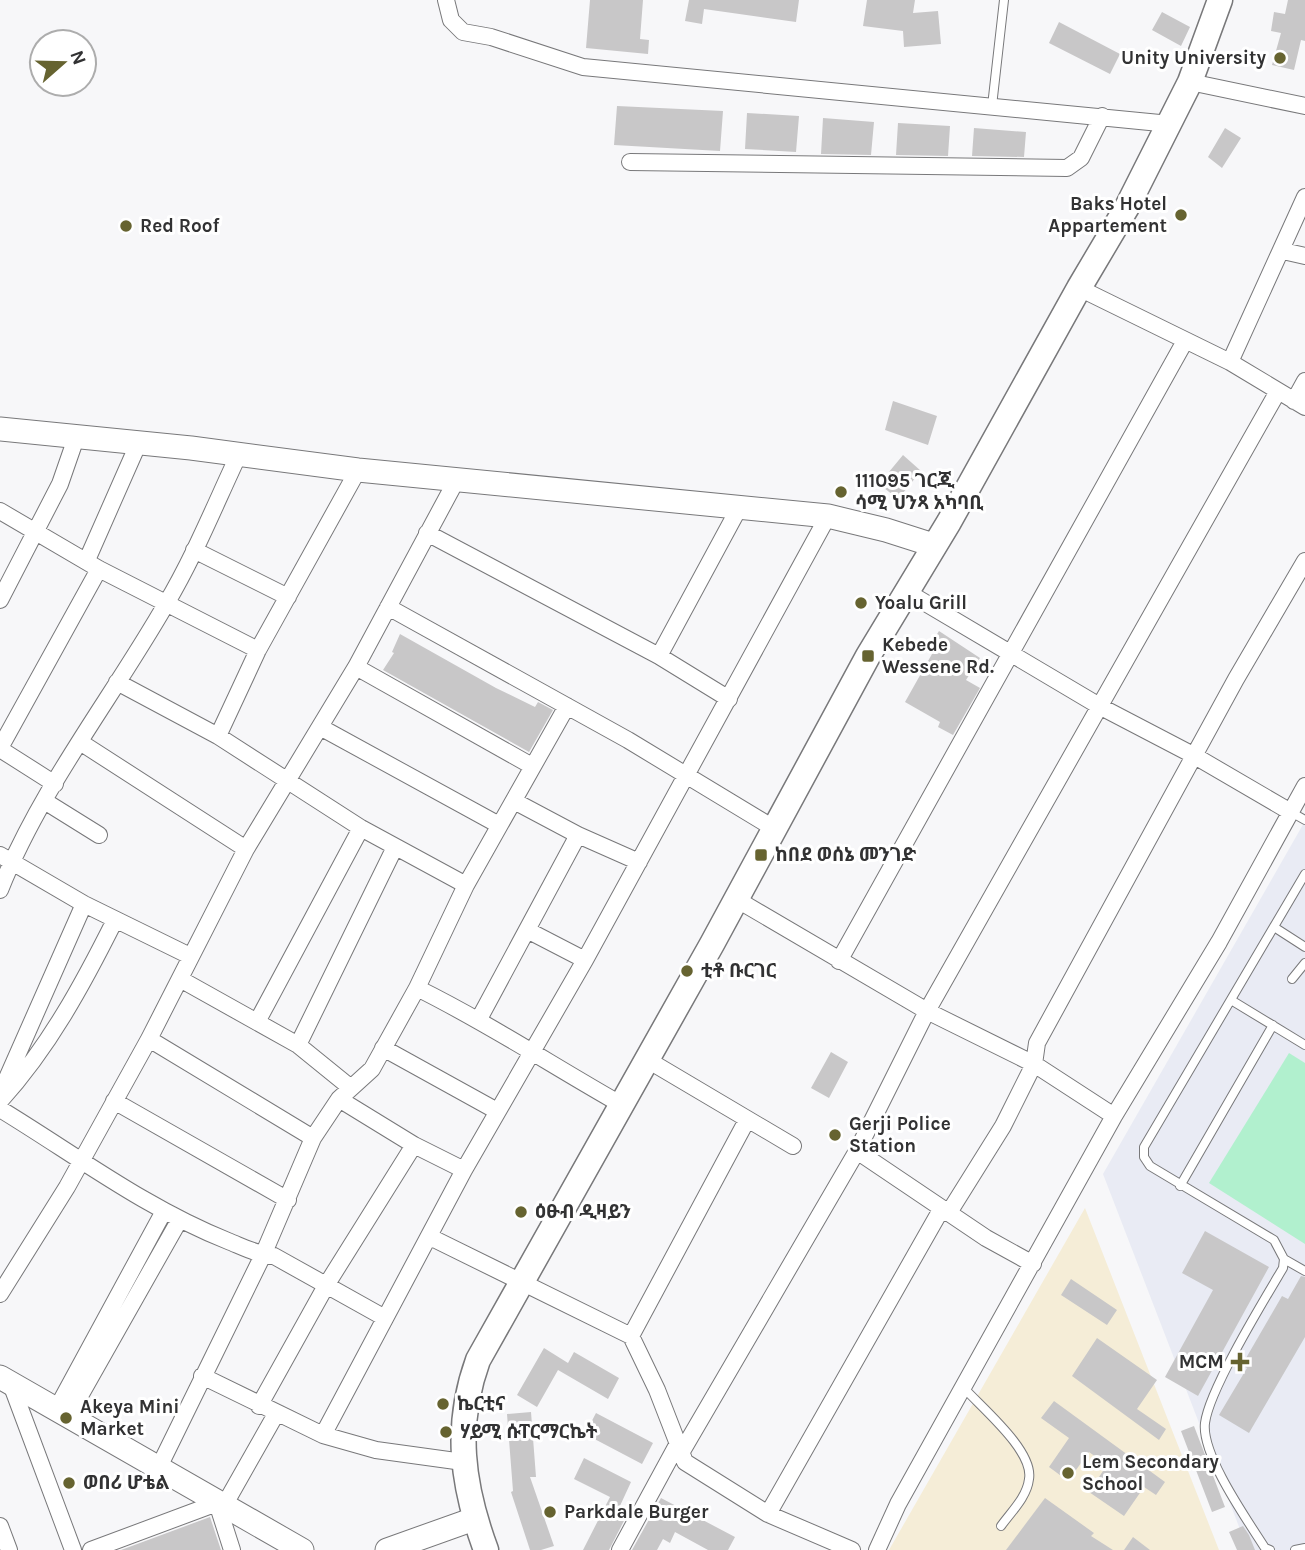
<svg xmlns="http://www.w3.org/2000/svg" width="1305" height="1550" font-family="Karla,'Noto Sans Ethiopic',sans-serif">
<rect width="100%" height="100%" fill="#f7f7f9"/>
<!-- built -->
<path fill="#e9ebf4" d="M 1305,821 L 1305,1550 L 1248,1550 L 1103,1174 Z"/>
<!-- education -->
<path fill="#f5edd7" d="M 1085,1208 L 1219,1550 L 889,1550 L 975,1400 Z"/>
<!-- green -->
<path fill="#b1f0ce" d="M 1289,1053 L 1305,1063 L 1305,1244 L 1209,1183 Z"/>
<!-- building -->
<path fill="#c8c7c8" d="M 590,0 L 643,0 L 640,39 L 649,40 L 648,54 L 586,48 Z
M 689,0 L 799,0 L 796,22 L 704,9 L 702,24 L 685,21 Z
M 867,0 L 915,0 L 913,13 L 938,11 L 941,44 L 904,47 L 903,31 L 863,26 Z
M 1288,0 L 1305,0 L 1305,41 L 1301,40 L 1294,70 L 1272,65 L 1281,33 L 1271,31 L 1274,12 L 1285,14 Z
M 1162,12 L 1190,27 L 1181,46 L 1152,30 Z
M 1059,22 L 1120,54 L 1110,74 L 1049,43 Z
M 617,106 L 723,111 L 720,151 L 614,145 Z
M 747,113 L 799,116 L 796,152 L 745,149 Z
M 823,118 L 874,122 L 871,155 L 821,154 Z
M 898,123 L 950,126 L 948,156 L 896,155 Z
M 974,128 L 1026,132 L 1024,157 L 972,156 Z
M 1225,128 L 1241,138 L 1222,168 L 1208,157 Z
M 893,401 L 937,416 L 928,445 L 885,430 Z
M 903,455 L 921,471 L 898,499 L 879,484 Z
M 939,631 L 980,658 L 966,680 L 980,688 L 953,735 L 938,727 L 940,722 L 905,702 L 932,654 L 927,650 Z
M 400,634 L 496,688 L 535,707 L 538,702 L 553,710 L 529,752 L 383,670 L 394,653 L 392,652 Z
M 831,1052 L 848,1062 L 829,1098 L 811,1088 Z
M 1205,1231 L 1269,1267 L 1198,1396 L 1165,1377 L 1213,1290 L 1182,1273 Z
M 1301,1276 L 1305,1277 L 1305,1337 L 1249,1433 L 1219,1415 L 1247,1368 L 1242,1365 L 1282,1296 L 1288,1299 Z
M 1071,1279 L 1117,1310 L 1107,1325 L 1061,1295 Z
M 1097,1338 L 1157,1380 L 1137,1409 L 1166,1429 L 1159,1440 L 1072,1376 Z
M 544,1348 L 568,1363 L 574,1352 L 619,1378 L 608,1399 L 558,1370 L 537,1407 L 517,1395 Z
M 1054,1401 L 1165,1482 L 1156,1495 L 1144,1487 L 1124,1516 L 1089,1492 L 1107,1465 L 1089,1452 L 1068,1481 L 1049,1467 L 1069,1438 L 1041,1418 Z
M 531,1412 L 536,1477 L 530,1477 L 554,1546 L 541,1550 L 530,1550 L 511,1492 L 513,1491 L 507,1414 Z
M 596,1413 L 653,1443 L 642,1464 L 585,1434 Z
M 1194,1426 L 1225,1507 L 1212,1512 L 1181,1431 Z
M 584,1458 L 631,1482 L 619,1508 L 628,1513 L 609,1550 L 583,1550 L 610,1497 L 574,1479 Z
M 661,1498 L 735,1537 L 728,1550 L 708,1550 L 675,1532 L 670,1543 L 663,1539 L 657,1550 L 632,1550 Z
M 1045,1498 L 1094,1533 L 1091,1536 L 1113,1550 L 1006,1550 Z
M 210,1517 L 221,1550 L 121,1550 Z
M 1243,1526 L 1249,1535 L 1255,1550 L 1237,1550 L 1229,1532 Z
M 1133,1537 L 1150,1550 L 1124,1550 Z"/>
<g fill="none" stroke-linecap="round" stroke-linejoin="round">
<defs>
<path id="lane" d="M 992,106 L 1004,0
M 1289,811 L 1305,820
M 1274,927 L 1305,947
M 1292,979 L 1305,963
M 1231,1000 L 1305,1045
M 1180,1186 L 1273,1025
M 1284,1259 L 1305,1271
M 964,1388 C 982,1408 1034,1451 1029,1479 C 1027,1497 1011,1512 1001,1526
M 1270,1550 L 1265,1548 C 1248,1521 1201,1455 1205,1423 C 1209,1390 1264,1300 1283,1268 L 1284,1259 L 1274,1240 L 1150,1166 L 1144,1157 L 1144,1147 L 1305,874
M 1295,1550 L 1305,1548"/>
<path id="street" d="M 446,0 L 451,20 L 463,32 L 491,37 L 583,67 L 1170,124
M 1190,82 L 1305,106
M 630,162 L 1067,168 L 1081,158 L 1102,116
M 1283,251 L 1305,256
M 1079,288 L 1230,362 L 1305,407
M 1230,362 L 1305,197
M 1294,401 L 1305,381
M 0,511 L 99,569 L 258,650
M 427,533 L 659,656 L 729,699
M 194,550 L 288,597
M 87,560 L 139,442
M 907,592 L 1101,707 L 1193,755 L 1289,811
M 0,600 L 60,484 L 77,435
M 388,607 L 628,740 L 775,829
M 659,656 L 739,508
M 356,667 L 532,766
M 117,682 L 218,736 L 361,828 L 466,885
M 320,727 L 499,825
M 218,736 L 258,650 L 358,470
M 80,742 L 246,849
M 0,748 L 99,569
M 0,749 L 55,784
M 514,801 L 578,835 L 639,862
M 46,802 L 99,835
M 0,855 L 84,904 L 190,956
M 0,890 C 40,789 112,698 166,604 C 194,557 215,505 238,456
M 736,899 L 927,1011 L 1034,1064 L 1114,1116
M 527,930 L 585,960
M 839,961 L 1185,341
M 180,979 L 298,1045 L 351,1088
M 417,988 C 488,1023 553,1066 622,1105
M 479,1019 L 578,835
M 257,1022 L 361,828
M 149,1039 L 313,1138
M 298,1045 L 395,847
M 383,1048 L 497,1111
M 646,1059 L 793,1146
M 0,1094 L 84,904
M 339,1099 L 414,1145 L 464,1170
M 0,1101 C 49,1047 83,984 115,920
M 114,1101 L 288,1200
M 0,1109 C 74,1154 147,1209 228,1241 C 243,1247 258,1255 274,1256 L 385,1318
M 857,1151 L 986,1238 L 1033,1264
M 430,1237 L 631,1336 L 657,1390 L 685,1462 L 768,1514 L 852,1550
M 0,1294 L 67,1187 L 149,1039 L 246,849 L 356,667 L 457,479
M 631,1336 L 747,1120
M 202,1376 L 323,1435 L 376,1450 L 463,1462
M 11,1384 L 73,1550
M 259,1406 L 327,1284 L 414,1145
M 56,1410 L 164,1211
M 68,1417 L 180,1219
M 323,1435 L 464,1170 L 585,960 L 828,516
M 681,1453 L 857,1151 L 927,1011 L 1277,393
M 159,1467 L 263,1255 L 313,1138 L 339,1099 L 372,1069 L 417,988 L 466,885 L 567,706
M 225,1504 L 276,1414
M 768,1514 L 938,1215 L 953,1206 L 1003,1126 L 1034,1064 L 1037,1043 L 1236,679 L 1305,561
M 0,1526 L 9,1550
M 91,1550 L 217,1503 L 232,1550
M 620,1550 L 677,1445
M 877,1550 L 898,1504 L 1114,1116 L 1219,942 L 1305,786"/>
<path id="secondary" d="M 0,429 L 191,448 L 358,470 L 828,516 L 886,530 L 933,545
M 0,1377 L 302,1550
M 387,1550 L 474,1519"/>
<path id="primary" d="M 486,1550 C 462,1485 454,1426 478,1360 L 712,944 L 868,656 L 949,522 L 1079,288 L 1127,207 L 1190,82 L 1220,0"/>
</defs>
<!-- lane casing -->
<use href="#lane" stroke="#78787a" stroke-width="10"/>
<!-- street casing -->
<use href="#street" stroke="#78787a" stroke-width="18"/>
<!-- secondary casing -->
<use href="#secondary" stroke="#78787a" stroke-width="25"/>
<!-- primary casing -->
<use href="#primary" stroke="#78787a" stroke-width="27"/>
<!-- lane -->
<use href="#lane" stroke="#fff" stroke-width="8"/>
<!-- street -->
<use href="#street" stroke="#fff" stroke-width="16"/>
<!-- secondary -->
<use href="#secondary" stroke="#fff" stroke-width="23"/>
<!-- primary -->
<use href="#primary" stroke="#fff" stroke-width="24"/>
</g>
<!-- markers -->
<g fill="#666330" stroke="#fff" stroke-width="2.5">
<circle cx="1280" cy="58" r="7"/>
<circle cx="1181" cy="215" r="7"/>
<circle cx="126" cy="226" r="7"/>
<circle cx="841" cy="492" r="7"/>
<circle cx="861" cy="603" r="7"/>
<rect x="861" y="649" width="14" height="14" rx="3.5"/>
<rect x="754" y="848" width="14" height="14" rx="3.5"/>
<circle cx="687" cy="971" r="7"/>
<circle cx="835" cy="1135" r="7"/>
<circle cx="521" cy="1212" r="7"/>
<path d="M1236.5 1351.5h7v7h7v7h-7v7h-7v-7h-7v-7h7z"/>
<circle cx="443" cy="1404" r="7"/>
<circle cx="66" cy="1418" r="7"/>
<circle cx="446" cy="1432" r="7"/>
<circle cx="1068" cy="1473" r="7"/>
<circle cx="69" cy="1483" r="7"/>
<circle cx="550" cy="1512" r="7"/>
</g>
<g text-anchor="middle" dominant-baseline="central" stroke-width="6" stroke-linejoin="round" paint-order="stroke">
<!-- poi labels -->
<g font-size="19" font-weight="bold" fill="#323233" stroke="#fff" text-anchor="start">
<text x="1266" y="58" text-anchor="end">Unity University</text>
<text x="1167" y="204" text-anchor="end">Baks Hotel<tspan x="1167" dy="22">Appartement</tspan></text>
<text x="140" y="226">Red Roof</text>
<text x="855" y="481">111095 ገርጂ<tspan x="855" dy="22">ሳሚ ህንጻ አካባቢ</tspan></text>
<text x="875" y="603">Yoalu Grill</text>
<text x="882" y="645">Kebede<tspan x="882" dy="22">Wessene Rd.</tspan></text>
<text x="775" y="855">ከበደ ወሰኔ መንገድ</text>
<text x="701" y="971">ቲቶ ቡርገር</text>
<text x="849" y="1124">Gerji Police<tspan x="849" dy="22">Station</tspan></text>
<text x="535" y="1212">ዕፁብ ዲዛይን</text>
<text x="1224" y="1362" text-anchor="end">MCM</text>
<text x="457" y="1404">ኬርቲና</text>
<text x="80" y="1407">Akeya Mini<tspan x="80" dy="22">Market</tspan></text>
<text x="460" y="1432">ሃይሚ ሱፐርማርኬት</text>
<text x="1082" y="1462">Lem Secondary<tspan x="1082" dy="22">School</tspan></text>
<text x="83" y="1483">ወበሪ ሆቴል</text>
<text x="564" y="1512">Parkdale Burger</text>
</g>
</g>
<!-- north arrow -->
<g transform="translate(63 63) rotate(70)"><circle r="33" fill="#ffffff" stroke="#adadad" stroke-width="2"/>
<path d="M0-5L12 26L0 18L-12 26Z" fill="#666330"/>
<text y="-10" font-size="19" font-weight="bold" text-anchor="middle" fill="#323233">N</text>
</g>
</svg>
